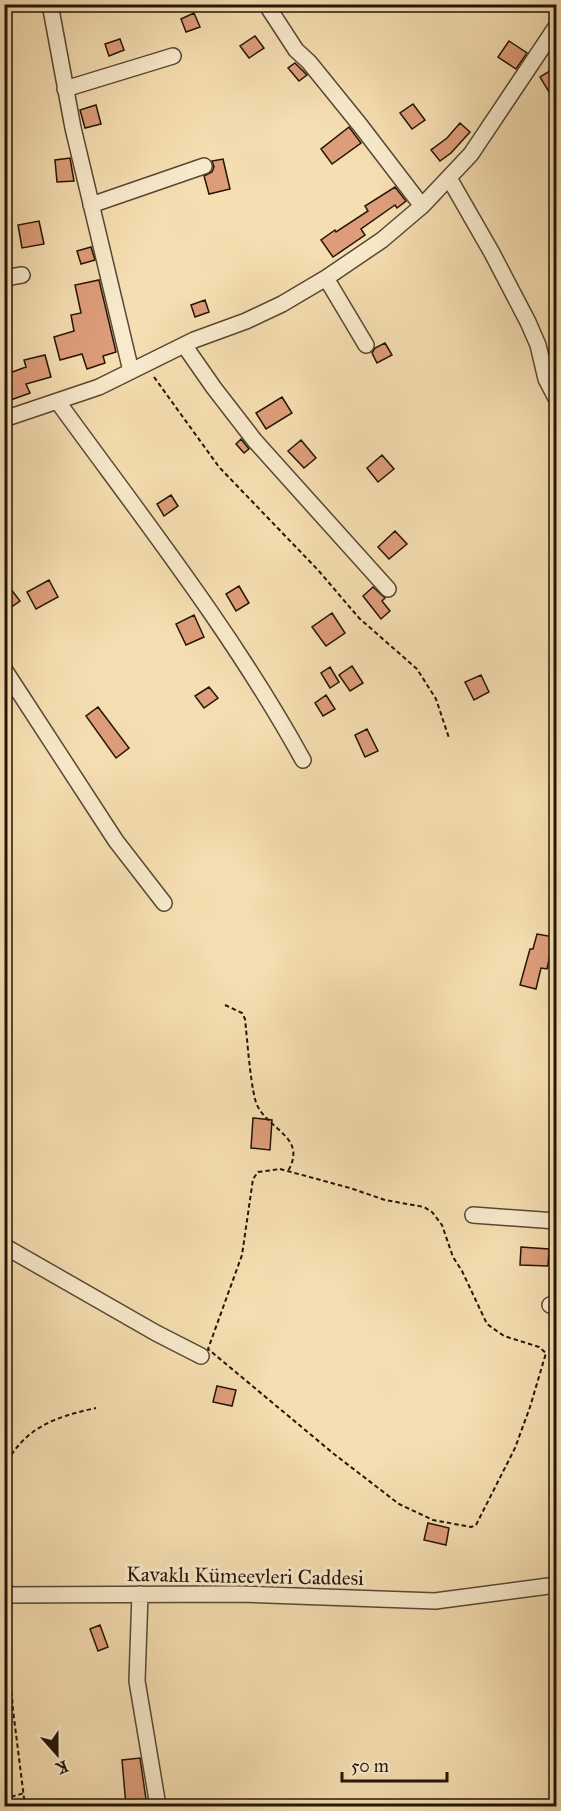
<svg xmlns="http://www.w3.org/2000/svg" width="561" height="1811" font-family="'IM FELL Great Primer',serif">
<rect width="100%" height="100%" fill="#f5deb1"/>
<filter id="stains"><feTurbulence type="fractalNoise" baseFrequency=".00333" numOctaves="4"/><feColorMatrix values="0 0 0 0 .2 0 0 0 0 .09 0 0 0 0 .02 0 0 0 .5 -.17"/></filter>
<radialGradient id="worn" r=".72"><stop offset=".6" stop-color="#630" stop-opacity="0"/><stop offset="1" stop-color="#630" stop-opacity=".3"/></radialGradient>
<!-- building -->
<path fill="#de9d7a" stroke="#231507" stroke-width="1.5" d="M 194,13 L 200,27 L 186,32 L 181,19 Z
M 255,36 L 264,48 L 249,58 L 240,46 Z
M 120,39 L 124,50 L 109,56 L 105,44 Z
M 509,41 L 527,53 L 516,69 L 498,57 Z
M 295,63 L 307,75 L 299,81 L 288,68 Z
M 556,67 L 556,87 L 549,92 L 540,77 Z
M 413,104 L 425,120 L 412,129 L 400,113 Z
M 96,105 L 101,124 L 85,128 L 80,110 Z
M 460,123 L 470,132 L 451,153 L 440,161 L 431,150 L 447,138 Z
M 349,127 L 361,143 L 332,164 L 321,149 Z
M 70,158 L 74,181 L 57,182 L 55,160 Z
M 223,159 L 230,189 L 209,194 L 204,176 L 212,172 L 214,167 L 212,161 Z
M 395,187 L 406,201 L 397,208 L 395,205 L 361,229 L 365,235 L 333,257 L 321,240 L 335,230 L 336,232 L 368,211 L 365,206 Z
M 39,221 L 44,244 L 22,248 L 18,225 Z
M 91,247 L 95,260 L 81,264 L 77,251 Z
M 99,280 L 116,352 L 103,356 L 105,363 L 87,369 L 82,354 L 60,360 L 54,337 L 74,331 L 71,315 L 81,313 L 75,285 Z
M 205,300 L 209,312 L 195,317 L 191,305 Z
M 385,343 L 392,355 L 377,363 L 372,353 L 375,348 Z
M 45,355 L 51,377 L 26,384 L 30,393 L 8,401 L 4,390 L 4,375 L 26,367 L 24,360 Z
M 282,397 L 292,413 L 266,429 L 256,413 Z
M 241,439 L 249,449 L 244,453 L 236,444 Z
M 301,440 L 316,458 L 304,468 L 288,451 Z
M 382,455 L 394,469 L 378,482 L 367,468 Z
M 171,495 L 178,506 L 164,516 L 157,504 Z
M 395,531 L 407,544 L 389,559 L 378,547 Z
M 4,580 L 20,601 L 4,612 Z
M 49,580 L 58,597 L 36,609 L 27,592 Z
M 239,586 L 249,603 L 236,611 L 226,594 Z
M 373,587 L 385,598 L 382,601 L 390,611 L 381,619 L 363,596 Z
M 332,613 L 345,633 L 326,646 L 312,627 Z
M 194,615 L 204,637 L 186,645 L 176,624 Z
M 352,666 L 363,683 L 350,691 L 339,675 Z
M 330,667 L 339,682 L 330,688 L 321,673 Z
M 481,675 L 489,692 L 474,700 L 465,682 Z
M 209,687 L 218,698 L 204,708 L 195,696 Z
M 326,695 L 335,709 L 323,716 L 315,703 Z
M 98,707 L 129,748 L 116,758 L 86,716 Z
M 367,729 L 378,751 L 365,757 L 355,735 Z
M 537,934 L 554,937 L 547,969 L 541,968 L 536,989 L 520,985 L 530,949 L 533,949 Z
M 253,1118 L 272,1120 L 270,1150 L 251,1148 Z
M 521,1247 L 549,1249 L 548,1266 L 520,1265 Z
M 217,1386 L 236,1390 L 232,1406 L 213,1402 Z
M 428,1523 L 449,1528 L 446,1545 L 424,1540 Z
M 100,1625 L 108,1647 L 98,1651 L 90,1629 Z
M 140,1758 L 147,1806 L 126,1806 L 122,1760 Z"/>
<g fill="none" stroke-linecap="round" stroke-linejoin="round">
<defs>
<path id="minor" d="M 50,4 L 73,128 L 131,371
M 266,4 L 296,50 L 309,62 L 360,125 L 422,206
M 65,89 L 173,56
M 449,178 L 492,253 L 528,322 L 538,345 L 546,379 L 556,398
M 91,205 L 204,166
M 4,278 L 22,275
M 326,278 L 366,345
M 184,345 L 214,388 L 255,441 L 388,589
M 58,402 C 143,519 233,633 303,760
M 4,419 L 99,387 L 194,340 L 246,321 L 282,304 L 326,278 L 382,240 L 422,206 L 471,154 L 556,27
M 4,669 L 116,841 L 164,903
M 473,1215 L 556,1221
M 4,1246 L 156,1333 L 201,1356
M 550,1305 L 556,1305
M 140,1594 L 137,1681 L 158,1806
M 4,1595 L 239,1594 L 435,1601 L 556,1585"/>
</defs>
<!-- minor casing -->
<use href="#minor" stroke="#584732" stroke-width="18"/>
<!-- path -->
<path stroke="#231507" stroke-width="2" stroke-dasharray="4.5 3" stroke-linecap="butt" d="M 154,377 L 219,467 L 318,570 L 359,618 L 417,669 L 436,699 L 449,738
M 225,1005 L 242,1013 L 245,1019 C 247,1036 251,1096 258,1107 C 271,1131 307,1138 288,1171
M 280,1169 L 350,1188 L 385,1200 L 424,1207 L 432,1212 L 442,1225 L 453,1257 L 462,1271 L 487,1324 L 504,1336 L 539,1347 L 546,1353 L 530,1407 L 515,1448 L 476,1525 L 471,1527 L 433,1520 L 399,1504 L 334,1454 L 208,1349 L 242,1255 L 253,1179 L 258,1172 Z
M 4,1468 C 24,1427 55,1417 96,1408
M 5,1609 L 13,1710 L 25,1806
M 4,1799 L 24,1793"/>
<!-- minor -->
<use href="#minor" stroke="#f8eacc" stroke-width="15"/>
</g>
<g text-anchor="middle" dominant-baseline="central" stroke-width="6" stroke-linejoin="round" paint-order="stroke">
<!-- street labels -->
<g font-size="21" fill="#231507" stroke="#f8eacc">
<text transform="translate(245 1576) rotate(1)">Kavaklı Kümeevleri Caddesi</text>
</g>
</g>
<!-- margin -->
<rect width="561" height="1811" fill="none" stroke="#f5deb1" stroke-width="24"/>
<rect x="6" y="6" width="549" height="1799" fill="none" stroke="#231507" stroke-width="3"/>
<rect x="12" y="12" width="537" height="1787" fill="none" stroke="#231507" stroke-width="1.5"/>
<!-- north arrow -->
<g transform="translate(57 1754) rotate(159)" stroke="#f8eacc" stroke-width="4.5" paint-order="stroke">
<path d="M0-4.5L10 22L0 15L-10 22Z" fill="#231507"/>
<text y="-9" font-size="16" font-weight="bold" text-anchor="middle" fill="#231507">K</text>
</g>
<!-- scale -->
<path d="M342 1772v9h105v-9" fill="none" stroke="#231507" stroke-width="3"/>
<text x="351" y="1772" font-size="18" fill="#231507" stroke="#f8eacc" stroke-width="4.5" paint-order="stroke">50 m</text>
<rect width="100%" height="100%" filter="url(#stains)"/>
<rect width="100%" height="100%" fill="url(#worn)"/>
</svg>
